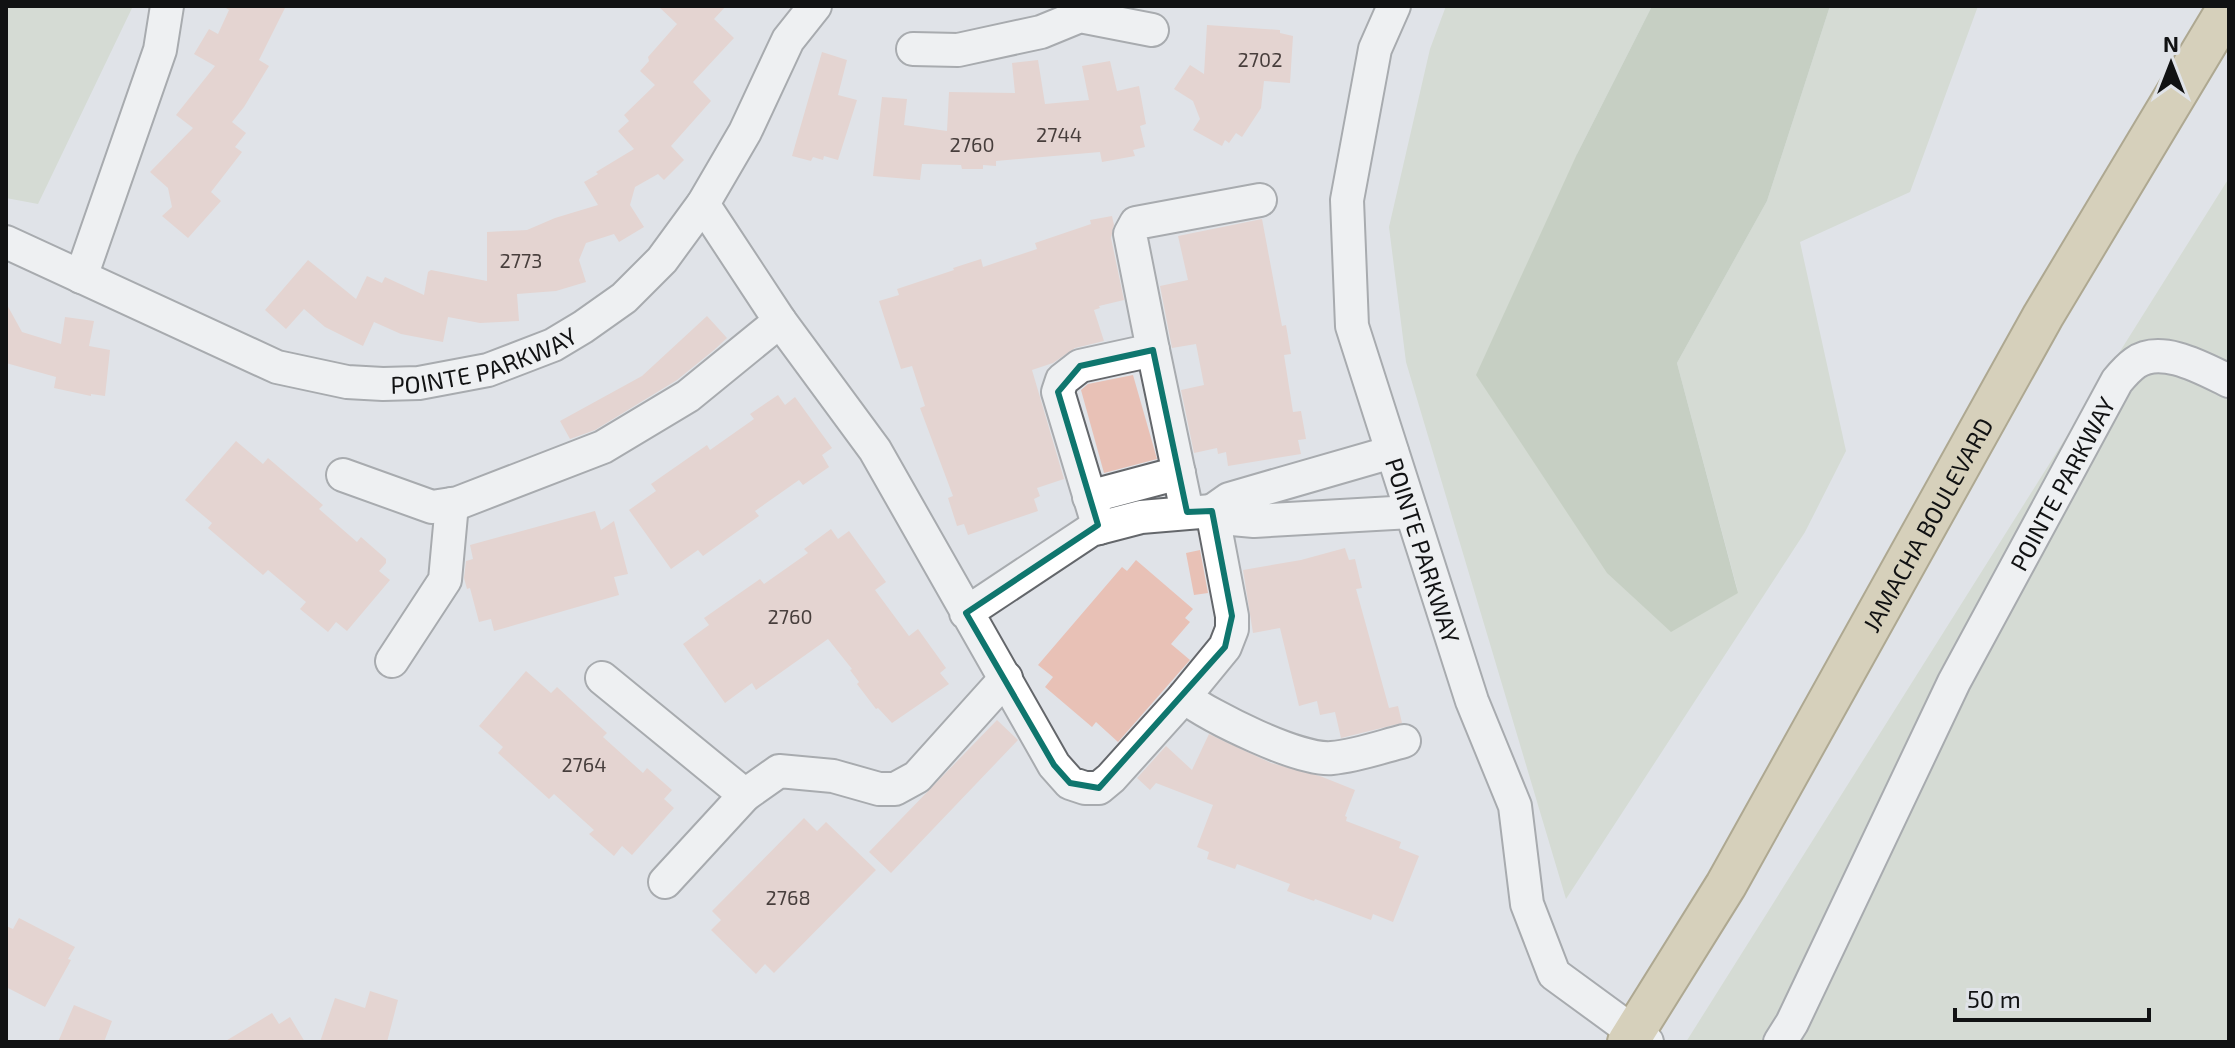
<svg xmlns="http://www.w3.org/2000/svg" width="2235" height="1048" font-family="'Exo 2',sans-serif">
<rect width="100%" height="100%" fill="#e0e3e8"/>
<!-- green -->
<path fill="#c7d0bc" d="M 6,6 L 133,6 L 38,204 L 6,198 Z
M 1446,6 L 1652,6 L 1577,154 L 1738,592 L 1677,363 L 1767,201 L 1830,6 L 1978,6 L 1910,192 L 1800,242 L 1846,451 L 1805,532 L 1566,899 L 1406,362 L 1389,227 L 1430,49 Z
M 2229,178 L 2229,1042 L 1686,1042 Z"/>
<!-- forest -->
<path fill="#a7b797" d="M 1652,6 L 1830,6 L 1767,201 L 1677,363 L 1738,593 L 1671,632 L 1607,573 L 1476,375 L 1577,154 Z"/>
<!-- building -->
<path fill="#e8c1b6" d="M 223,6 L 286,6 L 259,60 L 269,66 L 244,107 L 232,122 L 246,133 L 235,147 L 242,152 L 211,192 L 221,201 L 188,238 L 162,216 L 172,207 L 168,188 L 150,172 L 193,128 L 176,115 L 215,66 L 194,54 L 209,29 L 218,34 L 229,10 Z
M 658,6 L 726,6 L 714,19 L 734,38 L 693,82 L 711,101 L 671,146 L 684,160 L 664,180 L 658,174 L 635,187 L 630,205 L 644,227 L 619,242 L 614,234 L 586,243 L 579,260 L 586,282 L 556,291 L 517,294 L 519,321 L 480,323 L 448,317 L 443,342 L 401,334 L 374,322 L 363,346 L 325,327 L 304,309 L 286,329 L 265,310 L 308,260 L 356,299 L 367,276 L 382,283 L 385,277 L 424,295 L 428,272 L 431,270 L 487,281 L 487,232 L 527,230 L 555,218 L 598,205 L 584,182 L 598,174 L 596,172 L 634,149 L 618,131 L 629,121 L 624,115 L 655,85 L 640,71 L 649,61 L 648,57 L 677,24 Z
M 1207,25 L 1280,30 L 1280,33 L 1293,36 L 1290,83 L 1264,81 L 1261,108 L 1242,137 L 1236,133 L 1229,143 L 1225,140 L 1222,146 L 1193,130 L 1200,119 L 1193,101 L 1174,89 L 1190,65 L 1204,74 Z
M 822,52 L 847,60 L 838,95 L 857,100 L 838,160 L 824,156 L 823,160 L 813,157 L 811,161 L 792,156 Z
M 1038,60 L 1045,104 L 1089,100 L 1082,66 L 1110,61 L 1117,91 L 1139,86 L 1146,124 L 1140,126 L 1145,147 L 1133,150 L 1135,156 L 1102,162 L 1100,152 L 996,161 L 996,166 L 983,165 L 983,169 L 962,169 L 961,165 L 922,164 L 920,180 L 873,176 L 882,97 L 907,99 L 904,125 L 947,131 L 949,92 L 1015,93 L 1012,63 Z
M 1112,216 L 1114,225 L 1111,238 L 1124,300 L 1099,306 L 1100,308 L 1094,310 L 1104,341 L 1075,348 L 1053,363 L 1032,370 L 1064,479 L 1037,488 L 1040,496 L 1034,499 L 1038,511 L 968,535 L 964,524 L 957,526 L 948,498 L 953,496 L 920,408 L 925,406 L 912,366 L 901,369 L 879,301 L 899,295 L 897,289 L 954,270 L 953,268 L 981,259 L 983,267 L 1037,249 L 1035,243 L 1091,224 L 1090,220 Z
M 1262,219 L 1282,326 L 1286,325 L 1291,354 L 1284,355 L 1293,412 L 1301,411 L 1306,439 L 1298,440 L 1301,454 L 1228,466 L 1226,452 L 1218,454 L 1217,448 L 1194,453 L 1181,390 L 1204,385 L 1196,344 L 1172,348 L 1160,286 L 1188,280 L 1178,236 Z
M 6,303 L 22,332 L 61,344 L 65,317 L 94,321 L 89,346 L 110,350 L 105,396 L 91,394 L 91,396 L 54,388 L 56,377 L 6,363 Z
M 707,316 L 727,338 L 714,350 L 677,380 L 595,430 L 570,439 L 560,421 L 642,376 Z
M 1133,375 L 1157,459 L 1104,473 L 1081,390 L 1088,384 Z
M 778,395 L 785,405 L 795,397 L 832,448 L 822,455 L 829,467 L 803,485 L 799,480 L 755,511 L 759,516 L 703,556 L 698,550 L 671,569 L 629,510 L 656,491 L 651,484 L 707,445 L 710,450 L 754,419 L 750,414 Z
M 236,441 L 263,464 L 268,458 L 323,505 L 319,509 L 357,542 L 361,537 L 386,559 L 386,563 L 379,571 L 390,580 L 347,631 L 336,622 L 328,632 L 300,609 L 306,602 L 268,570 L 263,575 L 208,528 L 212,523 L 185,500 Z
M 595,511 L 601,530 L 614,521 L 628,574 L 614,577 L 619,595 L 494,631 L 491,619 L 479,622 L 470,588 L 467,589 L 464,578 L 466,561 L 473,559 L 470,545 Z
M 831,529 L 838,539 L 849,531 L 886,582 L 875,590 L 909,636 L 918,629 L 946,668 L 940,673 L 949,684 L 892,723 L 878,708 L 876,709 L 857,684 L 859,682 L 850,670 L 852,669 L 828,639 L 756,690 L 752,683 L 725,703 L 683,644 L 709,625 L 704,618 L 760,579 L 764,584 L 808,553 L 804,549 Z
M 1345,548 L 1349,560 L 1355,559 L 1362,588 L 1356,589 L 1389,708 L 1398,706 L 1402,723 L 1341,738 L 1335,712 L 1320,715 L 1317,701 L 1299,706 L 1280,628 L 1253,633 L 1243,570 L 1301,560 Z
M 1200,550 L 1208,593 L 1194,595 L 1186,553 Z
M 1136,560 L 1193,609 L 1185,618 L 1190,622 L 1171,644 L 1190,660 L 1118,742 L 1096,722 L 1092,727 L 1045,687 L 1053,677 L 1038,665 L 1122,567 L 1127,571 Z
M 526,671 L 551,693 L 557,687 L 607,733 L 603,737 L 643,773 L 647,768 L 672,790 L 664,799 L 674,808 L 632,855 L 622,846 L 614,856 L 589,834 L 594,830 L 554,794 L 549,799 L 498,753 L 503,747 L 479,726 Z
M 997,720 L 1018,740 L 891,873 L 869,852 Z
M 1209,734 L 1271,763 L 1320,776 L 1355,790 L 1345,816 L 1347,817 L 1346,821 L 1401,842 L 1399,848 L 1419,856 L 1393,922 L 1373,914 L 1371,920 L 1315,899 L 1314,901 L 1287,891 L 1290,884 L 1237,864 L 1235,869 L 1207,859 L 1209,852 L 1197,847 L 1213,805 L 1156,783 L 1150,790 L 1137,778 L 1166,746 L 1192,770 Z
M 804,818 L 817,831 L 826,822 L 876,870 L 774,973 L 765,964 L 756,974 L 711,930 L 721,920 L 712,911 Z
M 19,918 L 75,947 L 68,959 L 71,960 L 45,1007 L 6,987 L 6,926 L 13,929 Z
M 370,991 L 398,1000 L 387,1042 L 320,1042 L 335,998 L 365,1008 Z
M 74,1005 L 112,1021 L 104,1042 L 58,1042 Z
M 272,1013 L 279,1024 L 290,1017 L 305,1042 L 224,1042 Z"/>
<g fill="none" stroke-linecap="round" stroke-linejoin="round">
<defs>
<g id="minor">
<path id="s1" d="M 1394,6 L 1375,49 L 1347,200 L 1352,326 L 1472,701 L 1515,806 L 1527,904 L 1554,974 L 1647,1042"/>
<path d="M 913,49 L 958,50 L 1041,32 L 1080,16 L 1152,30"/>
<path id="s2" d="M 6,242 L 277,367 L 347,382 L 383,384 L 419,383 L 488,370 L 553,345 L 583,327 L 624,298 L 662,260 L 703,204 L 745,132 L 788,40 L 815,6"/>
<path d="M 81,277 L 160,50 L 167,6"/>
<path d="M 780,321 L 875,450 L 1054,765 L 1070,783 L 1085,788 L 1099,788 L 1111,778 L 1184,697 L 1225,647 L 1232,629 L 1232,616 L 1212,511 L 1141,517 L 1091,530 L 966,613"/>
<path d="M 1153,350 L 1187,512"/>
<path d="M 1392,452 L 1229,499 L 1212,511 L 1232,519 L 1254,521 L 1411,512"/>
<path d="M 343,475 L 432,507 L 458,503 L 603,447 L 688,396 L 780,321 L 703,204"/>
<path d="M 1089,497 L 1179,473"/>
<path d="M 1099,528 L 1058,392 L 1062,380 L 1080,366 L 1153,350 L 1130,234 L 1136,223 L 1260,200"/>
<path d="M 392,661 L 445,580 L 452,504"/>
<path d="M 602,678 L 745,795 L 665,882"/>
<path d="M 1184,697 C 1211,717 1299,761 1332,758 C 1356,756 1381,747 1404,741"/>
<path d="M 745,795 L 779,771 L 833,776 L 879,789 L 895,789 L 917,777 L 1006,678"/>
<path id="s3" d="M 1780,1042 L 1792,1023 L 1954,682 L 2117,381 C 2122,375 2128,368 2135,363 C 2161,344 2204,369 2229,381"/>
</g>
<g id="major">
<path id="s4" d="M 1628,1042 L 1726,885 L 2043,316 L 2229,6"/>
</g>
</defs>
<!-- minor casing -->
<use href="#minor" stroke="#64676b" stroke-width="36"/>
<!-- major casing -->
<use href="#major" stroke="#715f29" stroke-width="44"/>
<!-- minor -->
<use href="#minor" stroke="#fff" stroke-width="32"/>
<!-- major -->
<use href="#major" stroke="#c9b886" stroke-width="40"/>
</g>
<!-- marked area -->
<path d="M0 0H2235V1048H0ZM 1153,350 L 1187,512 L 1212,511 L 1232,616 L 1225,647 L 1099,788 L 1070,783 L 1054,765 L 966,613 L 1098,525 L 1058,392 L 1080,366 Z" fill="#e0e3e8" fill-opacity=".55" fill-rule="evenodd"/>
<path fill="none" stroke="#0f766e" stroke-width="6" stroke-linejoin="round" d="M 1153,350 L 1187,512 L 1212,511 L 1232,616 L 1225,647 L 1099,788 L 1070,783 L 1054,765 L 966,613 L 1098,525 L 1058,392 L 1080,366 Z"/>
<g text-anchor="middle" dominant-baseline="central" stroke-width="8" stroke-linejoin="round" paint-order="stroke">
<!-- number labels -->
<g font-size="20" fill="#473e3c">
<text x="1260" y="59">2702</text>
<text x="1059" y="134">2744</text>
<text x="972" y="144">2760</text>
<text x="521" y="260">2773</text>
<text x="790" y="616">2760</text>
<text x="584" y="764">2764</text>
<text x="788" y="897">2768</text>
</g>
<!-- street labels -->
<g font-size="24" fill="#111213" stroke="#e0e3e8">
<text stroke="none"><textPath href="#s2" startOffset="510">POINTE PARKWAY</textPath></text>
<text stroke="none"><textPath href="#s3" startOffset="626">POINTE PARKWAY</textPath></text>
<text stroke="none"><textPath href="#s4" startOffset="598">JAMACHA BOULEVARD</textPath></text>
<text stroke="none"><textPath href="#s1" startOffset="562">POINTE PARKWAY</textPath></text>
</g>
</g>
<!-- border -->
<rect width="2235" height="1048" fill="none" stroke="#111213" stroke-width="16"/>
<!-- north arrow -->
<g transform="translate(2171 64)" stroke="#e0e3e8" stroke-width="6" paint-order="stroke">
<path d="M0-6L14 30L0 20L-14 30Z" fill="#111213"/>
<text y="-12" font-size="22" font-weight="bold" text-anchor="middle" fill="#111213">N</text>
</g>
<!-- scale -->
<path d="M1955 1008v12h194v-12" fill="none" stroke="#111213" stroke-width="4"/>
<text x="1967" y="1008" font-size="24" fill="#111213" stroke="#e0e3e8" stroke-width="6" paint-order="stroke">50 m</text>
</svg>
